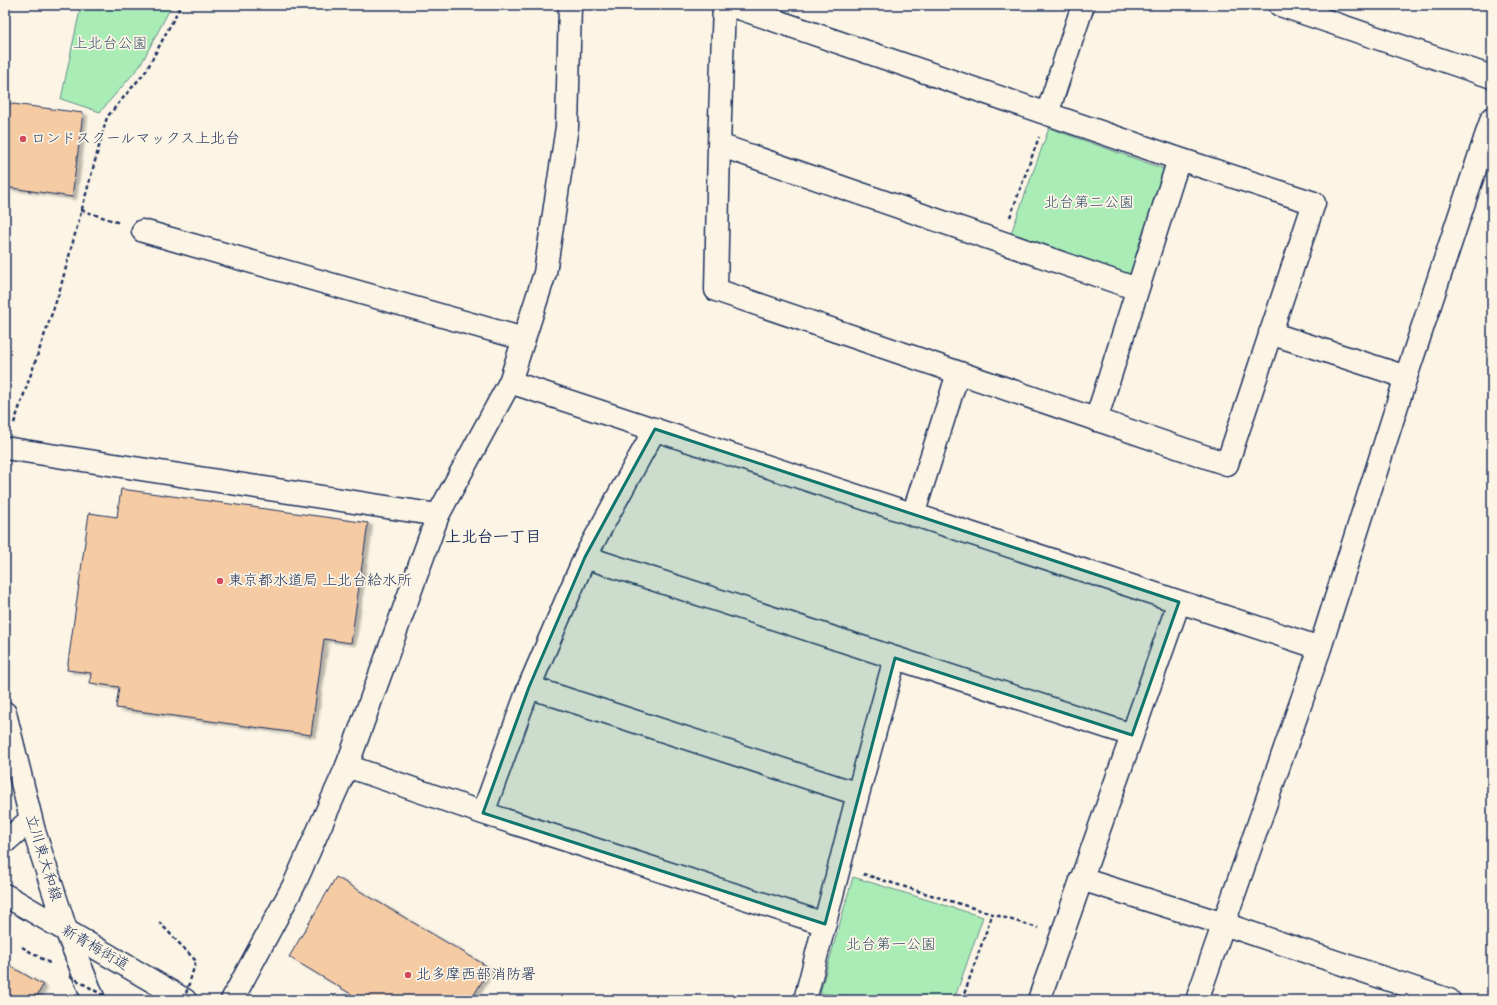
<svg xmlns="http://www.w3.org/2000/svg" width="1497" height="1005" font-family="Mynerve,'Klee One',sans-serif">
<defs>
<filter id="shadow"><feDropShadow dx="4.5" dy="2.5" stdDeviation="1" flood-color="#0004"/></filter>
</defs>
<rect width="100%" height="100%" fill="#fcf5e5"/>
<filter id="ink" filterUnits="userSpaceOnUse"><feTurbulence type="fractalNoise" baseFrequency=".025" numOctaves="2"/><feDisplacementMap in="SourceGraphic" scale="8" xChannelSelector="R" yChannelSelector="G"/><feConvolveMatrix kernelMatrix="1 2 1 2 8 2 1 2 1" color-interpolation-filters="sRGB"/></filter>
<g filter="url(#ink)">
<!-- green -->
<path fill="#aaecb6" stroke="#628e8a" d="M 81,5 L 172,5 L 140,66 L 100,112 L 61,99 Z
M 1049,128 L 1167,170 L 1130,277 L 1010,236 Z
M 853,877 L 983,917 L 954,1000 L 881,1000 L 820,993 Z"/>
<!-- building -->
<path fill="#f5cba4" stroke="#1b2f5e" filter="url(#shadow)" d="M 5,103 L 83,113 L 72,197 L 5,187 Z
M 121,489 L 368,523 L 351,643 L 324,639 L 311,735 L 116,708 L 119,687 L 90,683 L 91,673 L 67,670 L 89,513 L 117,517 Z
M 336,877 L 490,968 L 471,1000 L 361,1000 L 289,957 Z
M 5,963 L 43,985 L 35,1000 L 5,1000 Z"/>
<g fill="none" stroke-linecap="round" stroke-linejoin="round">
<defs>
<path id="street" d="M 724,5 L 719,145 L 716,290 L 1227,464 L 1314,203 L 1179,159 L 730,5
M 1047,114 L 1083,5
M 719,145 L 1137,289
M 143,231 L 524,339
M 1270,333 L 1406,377
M 510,382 L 1320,648
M 1096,420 L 1179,159
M 5,448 L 438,515
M 913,515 L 958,373
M 585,557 L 1132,735
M 529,687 L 858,794
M 347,766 L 483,813 L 825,924
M 483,813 L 529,687 L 585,557 L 655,429
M 1081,879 L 1224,924 L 1449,1000
M 805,1000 L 858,794 L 895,658
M 1039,1000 L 1179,602
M 1197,1000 L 1320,648 L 1406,377 L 1492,118"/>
<path id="secondary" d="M 1280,5 L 1492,77
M 232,1000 L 294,885 L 347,766 L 438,515 L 510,382 L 545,273 L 567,127 L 570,5"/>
<path id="primary" d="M 5,713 L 34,831 L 66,930 L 94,1000
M 5,842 L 31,819
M 5,895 L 185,1000"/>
</defs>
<!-- street casing -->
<use href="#street" stroke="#1b2f5e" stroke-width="25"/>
<!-- secondary casing -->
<use href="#secondary" stroke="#1b2f5e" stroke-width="25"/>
<!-- primary casing -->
<use href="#primary" stroke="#1b2f5e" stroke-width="25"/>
<!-- path -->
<path stroke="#1b2f5e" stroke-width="2.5" stroke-dasharray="4 3" stroke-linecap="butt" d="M 81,210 L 120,223
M 1010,217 L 1039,137
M 14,423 L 59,293 L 107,117 L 146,71 L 181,5
M 863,874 L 1038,928
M 159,922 L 196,961
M 22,947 L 51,964
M 832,999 L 840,1000
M 962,1000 L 992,915"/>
<!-- street -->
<use href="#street" stroke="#fcf5e5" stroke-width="22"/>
<!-- secondary -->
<use href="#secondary" stroke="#fcf5e5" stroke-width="22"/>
<!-- primary -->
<use href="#primary" stroke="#fcf5e5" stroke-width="22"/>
<!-- path-bridge -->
<path stroke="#1b2f5e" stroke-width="2.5" stroke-dasharray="4 3" stroke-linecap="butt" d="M 70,976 L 111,1000
M 184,1000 L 196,961"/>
</g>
</g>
<!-- marked area -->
<path fill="#0f766e" fill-opacity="0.2" stroke="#0f766e" stroke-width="3" stroke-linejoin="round" d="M 655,429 L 1179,602 L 1132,735 L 895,658 L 825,924 L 483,813 L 529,687 L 585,557 Z"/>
<!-- markers -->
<g fill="#d1495b" stroke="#fcf5e5" stroke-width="1.5">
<circle cx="23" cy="139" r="4"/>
<circle cx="220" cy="581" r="4"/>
<circle cx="408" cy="975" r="4"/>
</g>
<g text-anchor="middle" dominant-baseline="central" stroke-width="3.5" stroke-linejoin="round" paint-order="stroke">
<!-- park labels -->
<g font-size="15" fill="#385570" stroke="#fcf5e5">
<text x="110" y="44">上北台公園</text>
<text x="1089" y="203">北台第二公園</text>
<text x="891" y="945">北台第一公園</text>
</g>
<!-- poi labels -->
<g font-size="15" fill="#1b2f5e" stroke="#fcf5e5" text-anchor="start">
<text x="31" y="139">ロンドスクールマックス上北台</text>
<text x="228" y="581">東京都水道局 上北台給水所</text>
<text x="416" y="975">北多摩西部消防署</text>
</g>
<!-- street labels -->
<g font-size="15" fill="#1b2f5e" stroke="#fcf5e5">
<text transform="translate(43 858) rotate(73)">立川東大和線</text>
<text transform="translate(95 948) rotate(30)">新青梅街道</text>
</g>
<!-- neighbourhood labels -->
<g font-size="16" font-weight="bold" fill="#1b2f5e" stroke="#fcf5e5">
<text x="493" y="537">上北台一丁目</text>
</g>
</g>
<!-- margin -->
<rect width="1497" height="1005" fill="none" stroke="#fcf5e5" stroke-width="20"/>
<rect x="10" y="10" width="1477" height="985" fill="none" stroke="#1b2f5e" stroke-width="1.5" filter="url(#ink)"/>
</svg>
